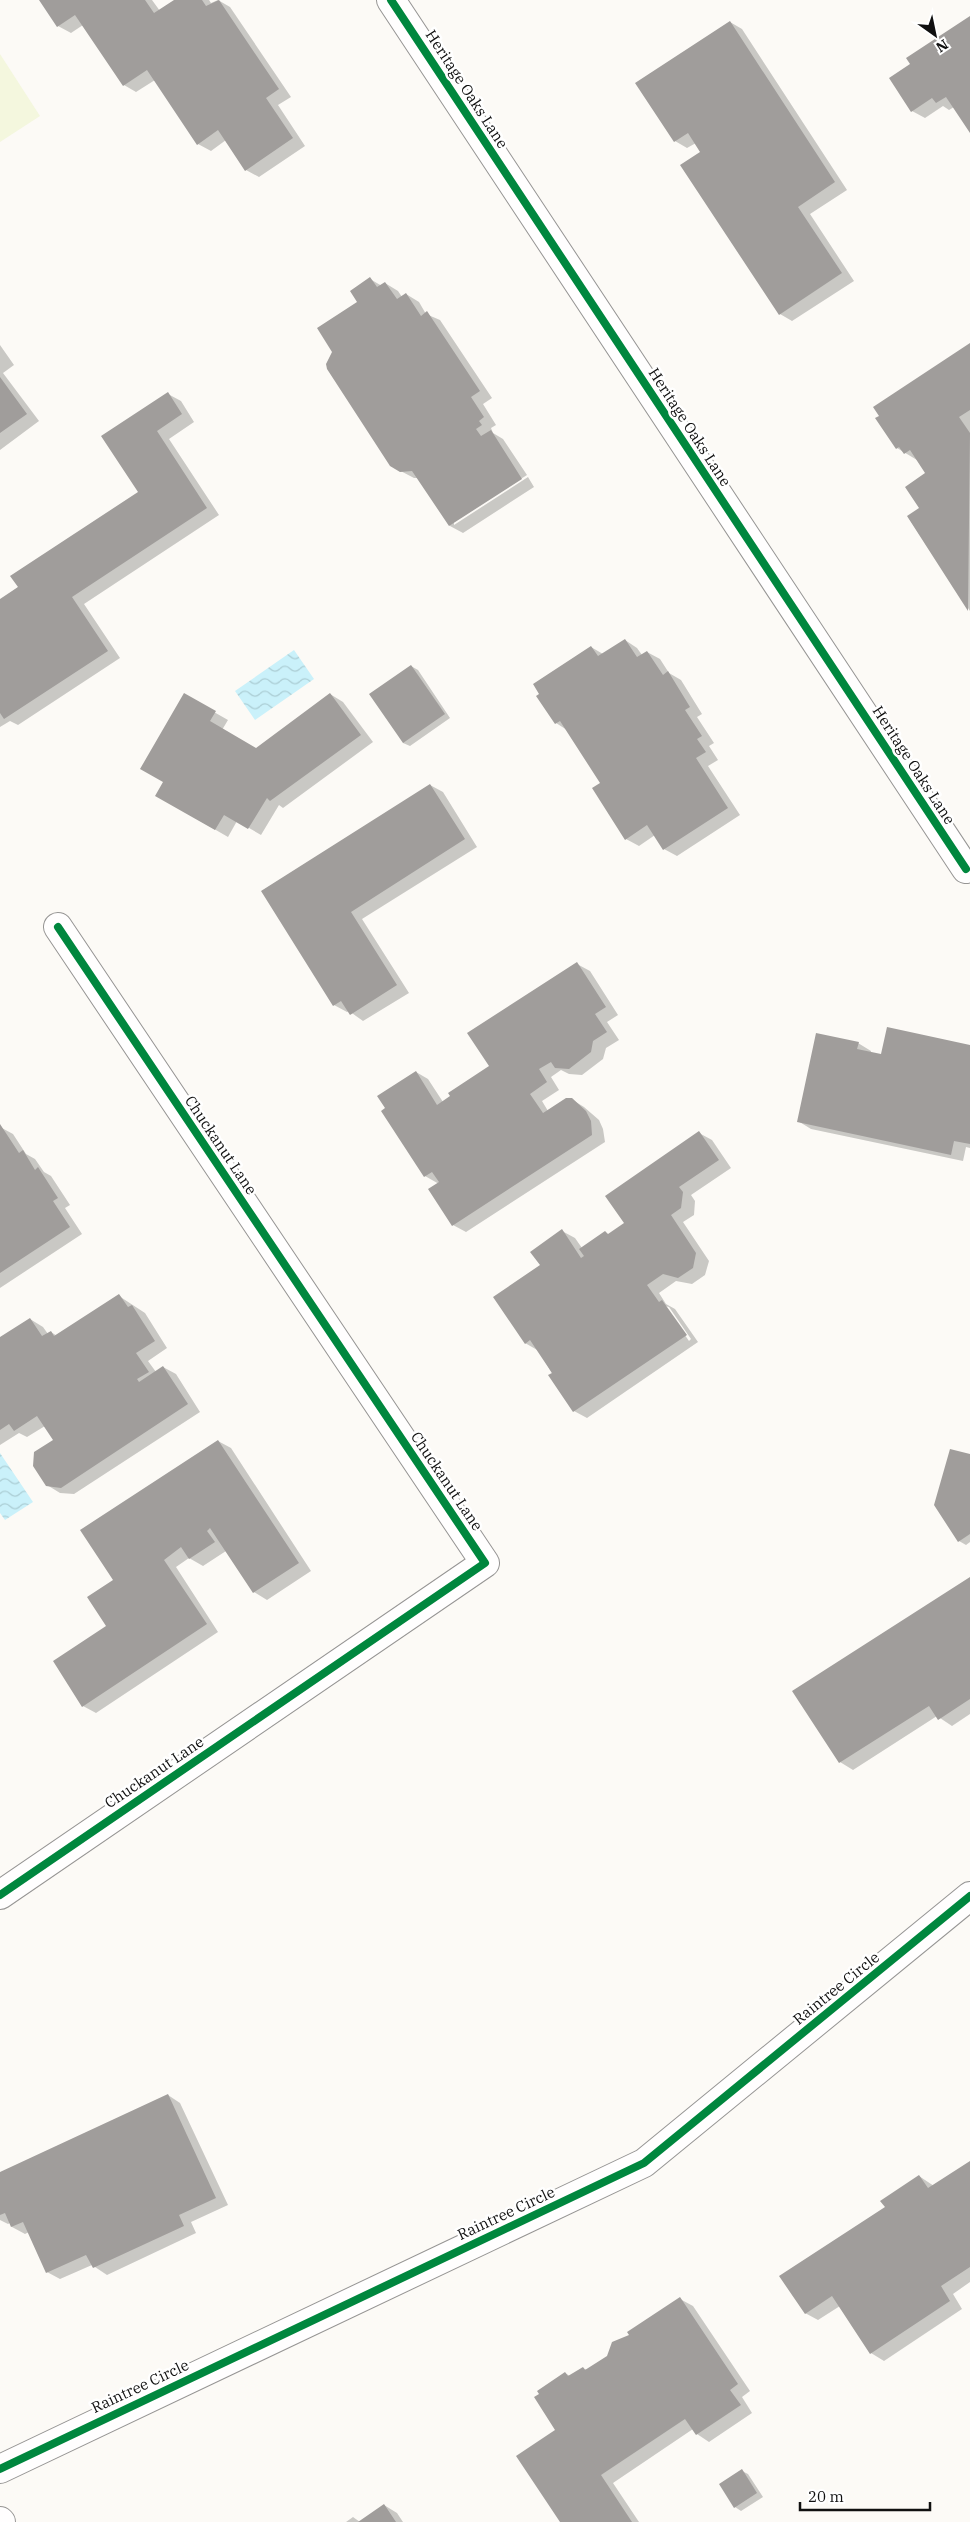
<svg xmlns="http://www.w3.org/2000/svg" width="970" height="2522" font-family="'IBM Plex Serif',serif">
<defs>
<pattern id="water-waves" width="16" height="10" patternUnits="userSpaceOnUse" patternTransform="scale(1.25)"><rect width="16" height="10" fill="#caf1fa"/><path d="M0 5q4-4 8 0t8 0" fill="none" stroke="#acced5"/></pattern>
</defs>
<rect width="100%" height="100%" fill="#fcfaf6"/>
<!-- pitch -->
<path fill="#f4f7de" d="M 0,54 L 40,116 L 0,142 Z"/>
<!-- water -->
<path fill="url(#water-waves)" d="M 294,650 L 314,679 L 255,720 L 235,691 Z
M 0,1453 L 33,1502 L 5,1520 L 0,1513 Z"/>
<!-- shadow -->
<path fill="#0003" fill-rule="evenodd" d="M 41,0 L 152,0 L 160,11 L 176,0 L 209,0 L 211,3 L 218,0 L 230,7 L 291,97 L 278,105 L 305,146 L 259,177 L 246,170 L 226,140 L 211,151 L 198,144 L 155,80 L 136,92 L 124,85 L 83,25 L 71,33 L 58,26 Z
M 970,17 L 970,131 L 954,107 L 949,110 L 943,106 L 925,118 L 912,111 L 912,65 Z
M 730,22 L 742,29 L 847,190 L 810,214 L 854,281 L 792,321 L 780,314 L 696,143 L 687,148 L 675,141 Z
M 370,279 L 382,286 L 385,283 L 398,291 L 402,297 L 406,294 L 419,302 L 426,314 L 440,320 L 492,398 L 483,404 L 496,425 L 491,428 L 493,433 L 503,439 L 527,475 L 454,522 L 454,525 L 528,477 L 534,487 L 463,533 L 450,526 L 419,478 L 414,478 L 391,466 L 359,302 Z
M 0,345 L 14,365 L 3,373 L 39,421 L 0,450 Z
M 970,345 L 970,611 L 908,517 L 920,509 L 927,474 L 917,460 L 897,448 Z
M 168,394 L 181,401 L 194,422 L 169,439 L 219,515 L 84,604 L 120,658 L 18,725 L 10,721 L 0,727 L 0,601 L 140,493 L 102,436 Z
M 625,640 L 637,648 L 642,655 L 647,652 L 660,659 L 669,673 L 681,680 L 702,714 L 697,717 L 714,743 L 709,746 L 718,760 L 708,766 L 740,815 L 677,856 L 664,849 L 655,835 L 639,846 L 626,839 L 602,783 L 567,730 L 556,723 L 591,647 L 603,654 Z
M 411,666 L 418,670 L 450,718 L 410,746 L 403,743 Z
M 330,694 L 343,702 L 373,742 L 283,808 L 279,805 L 261,835 L 237,821 L 228,837 L 157,796 L 165,782 L 184,695 L 228,720 L 222,730 L 256,749 Z
M 430,785 L 443,792 L 477,847 L 362,919 L 409,993 L 363,1021 L 349,1011 L 347,1012 L 334,1005 L 262,891 Z
M 577,964 L 590,971 L 618,1015 L 607,1022 L 619,1040 L 606,1048 L 603,1059 L 582,1075 L 569,1074 L 561,1070 L 551,1077 L 559,1090 L 542,1101 L 548,1111 L 571,1099 L 584,1107 L 599,1120 L 603,1129 L 605,1142 L 466,1232 L 453,1225 L 439,1184 L 425,1176 L 383,1111 L 416,1072 L 428,1079 L 443,1102 L 490,1066 Z
M 858,1043 L 871,1051 L 871,1053 L 882,1056 L 970,1046 L 970,1148 L 966,1147 L 963,1161 L 811,1129 L 798,1121 Z
M 0,1127 L 13,1134 L 26,1154 L 35,1159 L 44,1172 L 51,1176 L 70,1205 L 65,1208 L 82,1234 L 0,1288 Z
M 699,1133 L 712,1140 L 731,1168 L 691,1195 L 695,1201 L 694,1215 L 683,1222 L 709,1261 L 705,1275 L 692,1284 L 676,1281 L 659,1293 L 666,1304 L 675,1309 L 698,1342 L 587,1418 L 574,1411 L 539,1351 L 525,1343 L 541,1265 L 562,1231 L 575,1238 L 582,1248 L 609,1235 L 626,1223 ZM 665,1306 L 669,1307 L 691,1339 L 689,1341 Z
M 119,1296 L 145,1313 L 167,1348 L 148,1361 L 156,1372 L 163,1367 L 176,1374 L 200,1412 L 74,1494 L 60,1493 L 47,1485 L 55,1440 L 45,1426 L 27,1437 L 19,1433 L 0,1445 L 0,1339 L 30,1319 L 43,1327 L 48,1334 L 51,1332 L 57,1336 Z
M 218,1441 L 231,1448 L 311,1571 L 267,1600 L 254,1592 L 226,1551 L 203,1566 L 189,1558 L 176,1567 L 218,1632 L 96,1713 L 83,1706 L 107,1626 L 114,1580 Z
M 970,1456 L 970,1542 L 966,1545 L 959,1541 Z
M 970,1578 L 970,1714 L 952,1726 L 937,1716 L 853,1770 L 840,1762 Z
M 168,2095 L 180,2103 L 228,2205 L 191,2222 L 196,2233 L 107,2275 L 92,2265 L 60,2279 L 47,2272 L 29,2232 L 25,2234 L 12,2227 L 10,2223 L 8,2224 L 0,2220 L 0,2173 Z
M 970,2162 L 970,2282 L 953,2294 L 962,2309 L 884,2361 L 871,2353 L 840,2306 L 818,2320 L 805,2313 L 886,2208 L 919,2176 L 934,2186 Z
M 680,2299 L 693,2306 L 750,2391 L 742,2397 L 752,2413 L 709,2442 L 697,2434 L 693,2429 L 613,2483 L 639,2522 L 561,2522 L 557,2430 L 565,2373 L 570,2376 L 583,2368 L 587,2370 L 608,2357 Z
M 742,2471 L 748,2474 L 763,2497 L 741,2511 L 735,2507 Z
M 384,2505 L 397,2513 L 403,2522 L 346,2522 L 353,2517 L 360,2522 Z"/>
<!-- building -->
<path fill="#a09d9b" d="M 39,0 L 145,0 L 154,13 L 174,0 L 202,0 L 206,6 L 219,0 L 279,89 L 266,98 L 293,138 L 245,171 L 218,130 L 197,145 L 147,70 L 123,86 L 75,15 L 57,27 Z
M 970,16 L 970,133 L 946,97 L 936,103 L 932,98 L 911,112 L 889,78 L 910,64 L 906,58 Z
M 730,21 L 835,182 L 798,207 L 842,273 L 779,315 L 680,165 L 700,152 L 688,133 L 674,142 L 635,83 Z
M 370,277 L 377,287 L 385,282 L 397,299 L 406,293 L 421,316 L 427,311 L 480,391 L 471,397 L 484,417 L 479,421 L 482,425 L 476,429 L 481,436 L 491,430 L 522,479 L 449,526 L 412,471 L 400,472 L 390,466 L 327,369 L 326,364 L 332,352 L 317,328 L 357,302 L 350,291 Z
M 970,343 L 970,410 L 959,417 L 970,433 L 968,611 L 907,516 L 919,508 L 905,487 L 925,473 L 910,450 L 904,454 L 899,447 L 896,449 L 875,418 L 879,416 L 873,407 Z
M 0,377 L 27,414 L 0,433 Z
M 168,392 L 182,414 L 157,431 L 207,508 L 72,597 L 108,651 L 4,719 L 0,713 L 0,599 L 18,587 L 10,576 L 138,492 L 101,436 Z
M 625,639 L 637,657 L 647,651 L 663,675 L 668,671 L 690,707 L 685,710 L 702,736 L 697,739 L 706,752 L 696,758 L 728,808 L 663,850 L 647,825 L 625,840 L 592,788 L 600,783 L 560,721 L 555,724 L 536,696 L 539,694 L 533,684 L 591,646 L 598,656 Z
M 411,665 L 445,714 L 403,743 L 369,694 Z
M 184,693 L 216,711 L 210,721 L 256,748 L 330,693 L 361,735 L 270,801 L 267,798 L 248,829 L 224,815 L 215,830 L 155,796 L 163,782 L 140,769 Z
M 430,784 L 465,839 L 351,912 L 397,985 L 350,1015 L 341,1001 L 333,1006 L 261,891 Z
M 577,962 L 606,1007 L 595,1014 L 607,1032 L 593,1041 L 591,1052 L 569,1069 L 555,1068 L 551,1062 L 539,1069 L 547,1082 L 530,1094 L 543,1113 L 566,1098 L 572,1098 L 586,1111 L 591,1121 L 592,1135 L 452,1226 L 428,1189 L 439,1182 L 432,1172 L 424,1177 L 381,1111 L 385,1108 L 377,1096 L 416,1071 L 437,1105 L 450,1096 L 448,1093 L 489,1066 L 467,1033 Z
M 887,1027 L 970,1045 L 970,1144 L 954,1141 L 951,1155 L 797,1122 L 816,1033 L 859,1042 L 857,1049 L 881,1054 Z
M 0,1124 L 19,1153 L 23,1150 L 35,1170 L 38,1167 L 58,1198 L 53,1201 L 70,1227 L 0,1273 Z
M 699,1131 L 719,1160 L 679,1187 L 683,1192 L 681,1208 L 671,1215 L 696,1253 L 693,1268 L 678,1278 L 663,1274 L 647,1285 L 659,1302 L 662,1300 L 687,1335 L 573,1412 L 548,1375 L 552,1373 L 530,1340 L 525,1344 L 493,1297 L 540,1265 L 530,1252 L 562,1229 L 581,1258 L 584,1256 L 579,1249 L 605,1231 L 608,1234 L 624,1223 L 605,1196 Z
M 119,1294 L 128,1307 L 132,1305 L 155,1341 L 136,1353 L 149,1372 L 137,1379 L 139,1382 L 163,1366 L 188,1404 L 61,1488 L 46,1486 L 33,1466 L 34,1452 L 53,1440 L 37,1416 L 14,1431 L 9,1424 L 0,1430 L 0,1337 L 30,1318 L 42,1336 L 51,1331 L 54,1336 Z
M 218,1440 L 299,1563 L 253,1593 L 210,1528 L 207,1531 L 215,1542 L 189,1559 L 181,1547 L 164,1560 L 207,1624 L 82,1707 L 53,1661 L 106,1626 L 87,1597 L 113,1580 L 80,1530 Z
M 950,1449 L 970,1454 L 970,1534 L 958,1542 L 934,1505 Z
M 970,1577 L 970,1699 L 938,1720 L 929,1706 L 839,1763 L 792,1691 Z
M 168,2094 L 216,2198 L 179,2215 L 184,2226 L 93,2268 L 86,2255 L 46,2273 L 23,2222 L 11,2227 L 5,2213 L 0,2215 L 0,2172 Z
M 970,2161 L 970,2267 L 941,2286 L 950,2301 L 870,2354 L 832,2296 L 805,2314 L 779,2276 L 885,2207 L 880,2201 L 919,2175 L 928,2188 Z
M 680,2297 L 738,2384 L 730,2390 L 741,2405 L 696,2435 L 685,2419 L 601,2475 L 632,2522 L 560,2522 L 516,2456 L 555,2430 L 534,2397 L 539,2394 L 537,2391 L 565,2372 L 568,2376 L 583,2367 L 585,2370 L 607,2356 L 612,2342 L 629,2335 L 627,2332 Z
M 742,2469 L 757,2493 L 734,2508 L 719,2484 Z
M 384,2504 L 396,2522 L 358,2522 Z"/>
<g fill="none" stroke-linecap="round" stroke-linejoin="round">
<defs>
<path id="minor" d="M 391,0 L 966,869
M 0,1895 L 485,1563 L 58,927
M 0,2469 L 644,2163 L 970,1896
M 0,2521 L 1,2522"/>
</defs>
<!-- minor casing -->
<use href="#minor" stroke="#969594" stroke-width="30"/>
<!-- minor -->
<use href="#minor" stroke="#fffefe" stroke-width="28"/>
<defs>
<path id="cycleway" d="M 391,0 L 966,869
M 0,1895 L 485,1563 L 58,927
M 0,2469 L 644,2163 L 970,1896"/>
</defs>
<!-- cycleway casing -->
<use href="#cycleway" stroke="#fff" stroke-width="11"/>
<!-- cycleway -->
<use href="#cycleway" stroke="#00873e" stroke-width="8"/>
</g>
<g text-anchor="middle" dominant-baseline="central" stroke-width="5" stroke-linejoin="round" paint-order="stroke">
<!-- street labels -->
<g font-size="15" fill="#101010" stroke="#fff">
<text transform="translate(467 89) rotate(57)">Heritage Oaks Lane</text>
<text transform="translate(690 427) rotate(57)">Heritage Oaks Lane</text>
<text transform="translate(914 765) rotate(57)">Heritage Oaks Lane</text>
<text transform="translate(221 1145) rotate(56)">Chuckanut Lane</text>
<text transform="translate(447 1481) rotate(56)">Chuckanut Lane</text>
<text transform="translate(154 1772) rotate(-34)">Chuckanut Lane</text>
<text transform="translate(836 1988) rotate(-39)">Raintree Circle</text>
<text transform="translate(506 2213) rotate(-25)">Raintree Circle</text>
<text transform="translate(140 2386) rotate(-25)">Raintree Circle</text>
</g>
</g>
<!-- north arrow -->
<g transform="translate(935 35) rotate(147)" stroke="#ffffff" stroke-width="4" paint-order="stroke">
<path d="M0-4L9 19L0 12L-9 19Z" fill="#101010"/>
<text y="-8" font-size="14" font-weight="bold" text-anchor="middle" fill="#101010">N</text>
</g>
<!-- scale -->
<path d="M800 2502v8h130v-8" fill="none" stroke="#101010" stroke-width="2.5"/>
<text x="808" y="2502" font-size="15" fill="#101010" stroke="#ffffff" stroke-width="4" paint-order="stroke">20 m</text>
</svg>
